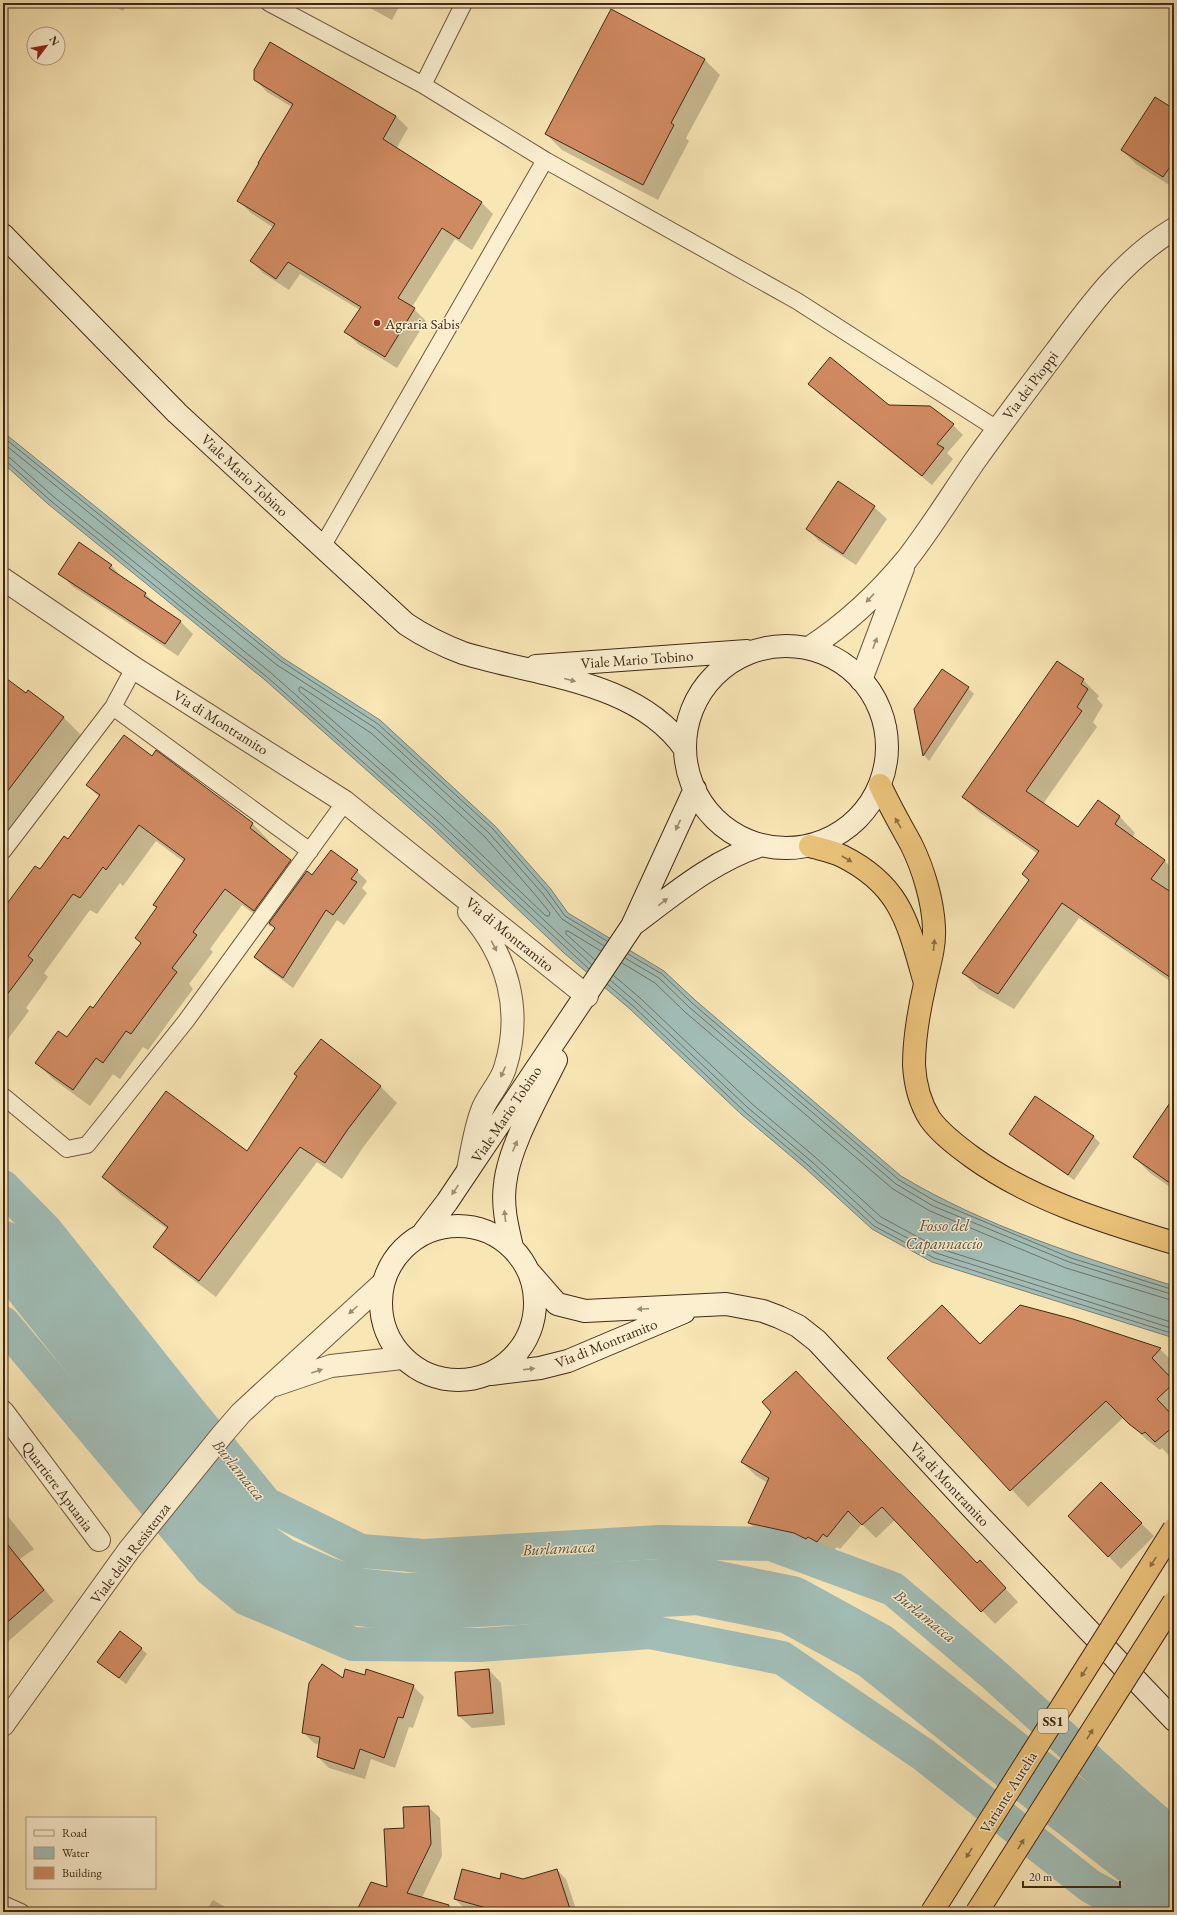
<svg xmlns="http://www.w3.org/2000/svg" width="1177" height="1915" font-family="'EB Garamond',serif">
<rect width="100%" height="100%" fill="#f9e6b5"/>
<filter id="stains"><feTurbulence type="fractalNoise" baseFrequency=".005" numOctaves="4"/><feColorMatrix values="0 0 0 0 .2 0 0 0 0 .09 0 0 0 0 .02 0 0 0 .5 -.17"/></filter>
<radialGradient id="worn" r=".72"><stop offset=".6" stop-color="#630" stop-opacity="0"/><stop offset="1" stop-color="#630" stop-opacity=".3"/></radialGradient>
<!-- water -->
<path fill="#a1bdb6" stroke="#7a8276" d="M 3,432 L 283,658 L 380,720 L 495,826 L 550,888 L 568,913 L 664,971 L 695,1000 L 901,1176 C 984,1226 1082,1257 1174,1286 L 1174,1338 L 932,1262 L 872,1229 L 805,1168 L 741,1114 L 630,1009 L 564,953 L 432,828 L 265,680 L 48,504 L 3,463 Z"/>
<!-- shadow -->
<path fill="#0003" d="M 109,3 L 127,3 L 123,11 Z
M 361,3 L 401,3 L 392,20 Z
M 270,44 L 396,116 L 408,128 L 396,149 L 481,202 L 493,214 L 472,250 L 455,239 L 412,307 L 426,321 L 397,368 L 358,344 L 346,332 L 360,310 L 300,274 L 289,290 L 263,273 L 251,261 L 274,228 L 251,213 L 239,201 L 292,107 L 267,92 L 255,79 Z
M 704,59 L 720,75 L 686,138 L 689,141 L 658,200 L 562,150 L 546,134 Z
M 1174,110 L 1174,188 L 1136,164 L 1122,150 Z
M 809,384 L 953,425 L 963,435 L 947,453 L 953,459 L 932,485 L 819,394 Z
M 874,507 L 887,519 L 856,565 L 819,541 L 807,529 Z
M 111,565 L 123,579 L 146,594 L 158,606 L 180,621 L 193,634 L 178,656 L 72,586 L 60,573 Z
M 3,677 L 26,695 L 28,691 L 64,718 L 82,736 L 3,839 Z
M 1083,680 L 1099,696 L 1097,699 L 1103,705 L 1093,722 L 1097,727 L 1043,804 L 1078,829 L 1098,801 L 1120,817 L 1135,833 L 1132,838 L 1164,860 L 1174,871 L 1174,885 L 1169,892 L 1174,895 L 1174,984 L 1079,918 L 1014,1009 L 979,989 L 963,973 L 1030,881 L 1038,854 L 979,812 L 963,797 Z
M 968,688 L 974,694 L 929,761 L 924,755 Z
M 156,752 L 253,824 L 269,841 L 268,843 L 291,860 L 305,875 L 312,877 L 357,871 L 367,881 L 362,888 L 367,893 L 344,925 L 337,920 L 293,988 L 265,967 L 255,956 L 276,929 L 272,925 L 271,927 L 242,905 L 210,949 L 213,952 L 189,984 L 193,989 L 148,1050 L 143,1047 L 120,1079 L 113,1074 L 90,1106 L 53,1079 L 36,1062 L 67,1038 L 94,1010 L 142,944 L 157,908 L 154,904 L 184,862 L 156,841 L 123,886 L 120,883 L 97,914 L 90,910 L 44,973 L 48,977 L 26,1008 L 29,1011 L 5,1043 L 3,1042 L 3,911 L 68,840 L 99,797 L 87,785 L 152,758 Z
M 295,1074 L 380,1086 L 397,1103 L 364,1146 L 342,1179 L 317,1162 L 216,1297 L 171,1263 L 155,1247 L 167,1229 L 120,1194 L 103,1177 L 247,1152 L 298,1077 Z
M 1035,1097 L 1094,1137 L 1100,1143 L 1074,1180 L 1016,1140 L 1010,1134 Z
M 1174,1099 L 1174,1190 L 1150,1173 L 1134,1157 Z
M 1072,1320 L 1160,1349 L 1174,1363 L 1174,1369 L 1168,1376 L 1174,1382 L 1174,1457 L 1172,1459 L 1162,1448 L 1160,1450 L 1147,1440 L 1124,1417 L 1028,1507 L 889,1358 L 980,1345 Z
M 772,1412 L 993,1575 L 1018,1602 L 995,1624 L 895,1520 L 876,1538 L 862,1524 L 840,1549 L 837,1547 L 831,1554 L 822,1550 L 820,1552 L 809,1546 L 762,1536 L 749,1523 L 768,1483 L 755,1475 L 742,1462 Z
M 1101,1484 L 1154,1536 L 1121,1569 L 1069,1516 Z
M 3,1510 L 34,1549 L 20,1559 L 54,1601 L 3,1646 Z
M 141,1648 L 147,1654 L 126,1684 L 98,1662 Z
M 489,1670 L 501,1683 L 505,1725 L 472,1728 L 459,1716 Z
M 365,1676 L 413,1686 L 424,1697 L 413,1728 L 409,1727 L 395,1768 L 371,1759 L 365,1779 L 329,1768 L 318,1757 L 320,1745 L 314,1743 L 303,1732 L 343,1680 Z
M 428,1807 L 440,1818 L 442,1856 L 415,1912 L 357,1912 L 388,1888 L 405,1829 Z
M 557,1870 L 566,1879 L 577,1912 L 479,1912 L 464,1908 L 455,1899 L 500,1880 L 523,1880 Z
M 213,1900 L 234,1912 L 205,1912 Z"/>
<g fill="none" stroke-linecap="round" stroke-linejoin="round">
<!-- shore -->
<path stroke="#707366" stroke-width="1" d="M 3,437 L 281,661 L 378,724 L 493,829 L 547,891 L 565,916 L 607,941
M 3,443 L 277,665 L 375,728 L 489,833 L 543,894 L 562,919 L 604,946
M 3,456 L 10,458 L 54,497 L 271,673 L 438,821 L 592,965
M 3,461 L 7,462 L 51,501 L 267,677 L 434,825 L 589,969
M 301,687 L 371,733 L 485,837 L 538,898 L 550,913 L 549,916 L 546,916 L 442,817 L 299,691 L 299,688 Z
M 628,954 L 662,974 L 692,1003 L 899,1180 L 935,1201 L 1071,1258 L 1174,1290
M 625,958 L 659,978 L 689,1007 L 896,1184 L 933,1206 L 1069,1262 L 1174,1295
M 595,960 L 566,934 L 566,931 L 568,931 L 601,951
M 622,963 L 655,983 L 685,1012 L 893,1189 L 930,1211 L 1066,1268 L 1174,1301
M 613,975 L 640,998 L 751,1103 L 815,1157 L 881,1217 L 938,1248 L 1174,1323
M 610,980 L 636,1002 L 747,1107 L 811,1161 L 877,1222 L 936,1253 L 1174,1329
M 607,984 L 633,1006 L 744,1111 L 808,1165 L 874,1226 L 934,1258 L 1174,1334"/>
<!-- canal -->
<path stroke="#a1bdb6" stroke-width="34" d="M 3,1187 L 47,1232 L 184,1404 L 266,1504 L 361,1551 L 424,1556 L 659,1542 L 771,1544 L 893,1589 L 992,1673 L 1139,1806 L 1174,1836
M 3,1323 L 211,1570 L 245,1598 L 353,1644 L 480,1645 L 650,1632 L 782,1658 L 924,1755 L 1090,1886 L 1138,1912"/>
<!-- river -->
<path stroke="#a1bdb6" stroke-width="58" d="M 3,1250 L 17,1264 L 150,1430 L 242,1539 L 278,1565 L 323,1585 L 358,1597 L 405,1602 L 698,1586 L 791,1605 L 875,1651 L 990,1743 L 1174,1887"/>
</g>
<!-- building -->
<path fill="#d08a61" stroke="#402916" d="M 611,9 L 705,59 L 671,123 L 674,125 L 643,185 L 545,134 Z
M 270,42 L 396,116 L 383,139 L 482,202 L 459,239 L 442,228 L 398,298 L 415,308 L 385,357 L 344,332 L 361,307 L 288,262 L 276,279 L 250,261 L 275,224 L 237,201 L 259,163 L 258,163 L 293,104 L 254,80 L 254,70 Z
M 1155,97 L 1174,109 L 1174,161 L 1163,177 L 1121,150 Z
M 830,357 L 889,405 L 930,406 L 954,424 L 937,444 L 944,448 L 922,476 L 808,384 Z
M 838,481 L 875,506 L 843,554 L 806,529 Z
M 79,542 L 112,565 L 109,568 L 146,593 L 144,596 L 181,621 L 165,644 L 58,574 Z
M 1057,661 L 1084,679 L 1081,684 L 1088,689 L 1077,707 L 1082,711 L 1026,791 L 1078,827 L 1098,800 L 1120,816 L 1115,824 L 1165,860 L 1151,879 L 1174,894 L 1174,980 L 1062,903 L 998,994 L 962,973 L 1029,880 L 1022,874 L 1039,851 L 962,797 Z
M 942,669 L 969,687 L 923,756 L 914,709 Z
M 3,676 L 26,693 L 28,690 L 64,717 L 3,797 Z
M 124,735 L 152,756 L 156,750 L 160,753 L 253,823 L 250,828 L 291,860 L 254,911 L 225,889 L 193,932 L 197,935 L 172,968 L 177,972 L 131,1034 L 126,1031 L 103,1063 L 96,1058 L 73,1090 L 35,1063 L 58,1031 L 67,1037 L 90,1006 L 93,1008 L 141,943 L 135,938 L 157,907 L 153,905 L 185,859 L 139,825 L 106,870 L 103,867 L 80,898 L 73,894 L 28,956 L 33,960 L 3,1000 L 3,909 L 35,866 L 40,869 L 64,836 L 68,839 L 100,795 L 86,785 Z
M 331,850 L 358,870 L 351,879 L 357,882 L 333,915 L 326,910 L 283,978 L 254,957 L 275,928 L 269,923 L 307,871 L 312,875 Z
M 321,1039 L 381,1086 L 348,1129 L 325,1163 L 300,1147 L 199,1281 L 153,1247 L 168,1227 L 102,1177 L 166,1091 L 247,1151 L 297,1076 L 294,1074 Z
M 1035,1096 L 1094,1136 L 1068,1175 L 1009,1134 Z
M 1174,1097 L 1174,1186 L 1133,1157 Z
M 942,1305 L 980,1344 L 1020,1305 L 1073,1319 L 1161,1348 L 1152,1358 L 1174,1381 L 1174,1383 L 1157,1399 L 1174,1417 L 1174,1426 L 1155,1442 L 1145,1432 L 1142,1434 L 1129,1424 L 1106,1401 L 1010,1491 L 887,1358 Z
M 796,1371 L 977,1563 L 980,1560 L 1006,1588 L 981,1612 L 882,1507 L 862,1525 L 848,1511 L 827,1537 L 823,1534 L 817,1542 L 808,1537 L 806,1539 L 794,1533 L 748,1523 L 769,1478 L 741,1462 L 771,1412 L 762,1402 Z
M 1101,1482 L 1142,1523 L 1108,1557 L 1068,1516 Z
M 3,1539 L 44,1590 L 3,1626 Z
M 120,1631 L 142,1648 L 119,1678 L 97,1662 Z
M 322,1664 L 343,1678 L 345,1669 L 365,1675 L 366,1669 L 414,1685 L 403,1718 L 398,1717 L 384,1758 L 360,1749 L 354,1769 L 317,1757 L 320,1737 L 302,1733 L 309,1683 Z
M 489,1669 L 493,1713 L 458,1716 L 455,1672 Z
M 429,1806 L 431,1844 L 407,1893 L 449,1905 L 448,1912 L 356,1912 L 371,1882 L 387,1887 L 384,1829 L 404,1828 L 403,1807 Z
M 462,1869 L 500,1879 L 501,1873 L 523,1879 L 557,1869 L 571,1912 L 501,1912 L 454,1899 Z"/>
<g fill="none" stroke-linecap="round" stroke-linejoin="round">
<defs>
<path id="service" d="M 269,3 L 423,85 L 545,160
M 423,85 L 464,3
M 322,547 L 545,160 L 797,301 L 997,429
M 113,707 L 310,851
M 3,851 L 113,707 L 134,668
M 3,1096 L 67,1149 L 87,1145 L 186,1021 L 345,802
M 3,1904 L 21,1912"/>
<path id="minor" d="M 3,579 L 134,668 L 345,802 L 587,996
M 468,1170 C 472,1150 475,1127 483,1108 C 489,1094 501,1082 505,1068 C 523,1011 508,956 469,912
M 275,1385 L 331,1366 L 402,1358
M 3,1412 L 99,1540
M 3,1725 L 129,1550 L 222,1435 L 241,1413 L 267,1389 L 382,1284"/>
<path id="tertiary" d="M 809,648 C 846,624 879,593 907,559 C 931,528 952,494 974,462 C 1001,424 1029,387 1057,350 C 1091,304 1124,259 1174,229
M 861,680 L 903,568"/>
<path id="secondary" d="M 3,235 L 177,413 L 406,624 C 424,636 442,645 463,653 C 537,676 637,680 685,749
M685 747a101 101 0 1 1 202 0a101 101 0 1 1-202 0Z
M 536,666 L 747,651
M 634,924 C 674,894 714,860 762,845
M381 1303a77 77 0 1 1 154 0a77 77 0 1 1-154 0Z
M 424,1232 L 447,1202 L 632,926 L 695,789
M 512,1247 C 507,1226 502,1206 505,1184 C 509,1146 539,1095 556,1060
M 529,1272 L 557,1304 L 585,1311 L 726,1304 L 763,1311 L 779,1317 L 798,1326 L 817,1341 L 974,1510 L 1174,1720
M 491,1374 L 540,1368 L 568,1361 L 684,1312"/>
<path id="trunk" d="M 880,785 C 889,805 900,824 911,844 C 923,868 933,901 934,928 C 935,948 929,965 925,984 C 919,1010 914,1039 914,1065 C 915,1083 920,1103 930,1119 C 941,1134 957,1146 972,1157 C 1032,1200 1104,1222 1174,1243
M 810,846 C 820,849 832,851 842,856 C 902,886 908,924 925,983"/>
</defs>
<!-- service casing -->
<use href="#service" stroke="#6e583e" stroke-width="18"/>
<!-- minor casing -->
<use href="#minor" stroke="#6e583e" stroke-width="24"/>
<!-- tertiary casing -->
<use href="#tertiary" stroke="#6e583e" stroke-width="24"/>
<!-- secondary casing -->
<use href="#secondary" stroke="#402916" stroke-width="24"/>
<!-- trunk casing -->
<use href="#trunk" stroke="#402916" stroke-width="24"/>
<!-- service -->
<use href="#service" stroke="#fbefcf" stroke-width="16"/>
<!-- minor -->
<use href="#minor" stroke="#fbefcf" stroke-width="22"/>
<!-- tertiary -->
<use href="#tertiary" stroke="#fbefcf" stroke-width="22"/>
<!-- secondary -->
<use href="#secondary" stroke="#fbefcf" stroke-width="22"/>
<!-- trunk -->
<use href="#trunk" stroke="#ecc37a" stroke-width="22"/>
<defs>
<path id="trunk-bridge" d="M 932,1912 L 1174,1529
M 977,1912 L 1174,1602"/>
</defs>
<!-- trunk-bridge casing -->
<use href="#trunk-bridge" stroke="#402916" stroke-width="24" stroke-linecap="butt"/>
<!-- trunk-bridge -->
<use href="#trunk-bridge" stroke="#ecc37a" stroke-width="22"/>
</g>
<!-- one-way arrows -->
<defs><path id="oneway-solid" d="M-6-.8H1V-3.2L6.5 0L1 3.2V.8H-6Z"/></defs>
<g fill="#9e8c72">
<use href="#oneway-solid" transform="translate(870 598) rotate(133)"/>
<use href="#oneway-solid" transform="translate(875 643) rotate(-69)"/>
<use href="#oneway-solid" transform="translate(570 680) rotate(15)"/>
<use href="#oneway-solid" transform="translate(678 825) rotate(115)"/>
<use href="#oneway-solid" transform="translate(663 902) rotate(-38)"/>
<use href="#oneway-solid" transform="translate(494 946) rotate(62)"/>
<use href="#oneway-solid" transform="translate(503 1072) rotate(114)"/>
<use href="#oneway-solid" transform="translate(515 1146) rotate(-67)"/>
<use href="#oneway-solid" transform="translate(455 1190) rotate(124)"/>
<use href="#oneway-solid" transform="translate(505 1216) rotate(-96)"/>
<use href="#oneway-solid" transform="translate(643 1309) rotate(178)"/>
<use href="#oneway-solid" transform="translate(353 1310) rotate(138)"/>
<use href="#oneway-solid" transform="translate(529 1369) rotate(-7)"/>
<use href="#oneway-solid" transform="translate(317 1371) rotate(-19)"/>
</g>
<g fill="#8d6e43">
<use href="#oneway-solid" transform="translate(898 823) rotate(-120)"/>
<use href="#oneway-solid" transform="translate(847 859) rotate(30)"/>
<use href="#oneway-solid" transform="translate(934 945) rotate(-84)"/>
<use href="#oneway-solid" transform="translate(1153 1562) rotate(122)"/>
<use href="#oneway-solid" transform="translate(1084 1672) rotate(122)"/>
<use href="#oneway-solid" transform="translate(1090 1734) rotate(-58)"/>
<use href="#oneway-solid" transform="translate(1021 1844) rotate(-58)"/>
<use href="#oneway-solid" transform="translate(969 1853) rotate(122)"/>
</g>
<!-- markers -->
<circle fill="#8f2418" stroke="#fbefcf" stroke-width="1.5" cx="377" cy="323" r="4"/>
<g text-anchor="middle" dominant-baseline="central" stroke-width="3" stroke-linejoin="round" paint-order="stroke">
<!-- shield labels -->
<rect fill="#fbefcf" stroke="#78644e" stroke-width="1" x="1038" y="1709" width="30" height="24" rx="3"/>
<g font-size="14" font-weight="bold" fill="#402916">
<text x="1053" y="1721">SS1</text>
</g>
<!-- poi labels -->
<g font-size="15" fill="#402916" stroke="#fbefcf" text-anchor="start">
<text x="385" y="323">Agraria Sabis</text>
</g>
<!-- street labels -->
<g font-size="15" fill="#402916" stroke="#fbefcf">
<text transform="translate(1030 385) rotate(-53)">Via dei Pioppi</text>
<text transform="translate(245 475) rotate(43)">Viale Mario Tobino</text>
<text transform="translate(637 659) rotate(-4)">Viale Mario Tobino</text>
<text transform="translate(221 722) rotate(32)">Via di Montramito</text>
<text transform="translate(510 934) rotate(39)">Via di Montramito</text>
<text transform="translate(506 1114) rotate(-56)">Viale Mario Tobino</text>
<text transform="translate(606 1343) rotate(-22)">Via di Montramito</text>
<text transform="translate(950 1484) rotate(47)">Via di Montramito</text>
<text transform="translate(58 1486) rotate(53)">Quartiere Apuania</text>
<text transform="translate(130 1553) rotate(-53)">Viale della Resistenza</text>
<text transform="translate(1008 1792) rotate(-58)">Variante Aurelia</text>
</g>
<!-- water labels -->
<g font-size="16" font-style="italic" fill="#584e3e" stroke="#fbefcf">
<text x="944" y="1225">Fosso del<tspan x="944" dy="18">Capannaccio</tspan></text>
<text transform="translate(239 1470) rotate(51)">Burlamacca</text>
<text transform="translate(559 1548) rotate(-3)">Burlamacca</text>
<text transform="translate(925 1616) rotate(39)">Burlamacca</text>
</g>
</g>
<!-- margin -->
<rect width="1177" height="1915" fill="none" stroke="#f9e6b5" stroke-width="16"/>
<rect x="4" y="4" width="1169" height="1907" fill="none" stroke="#402916" stroke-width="2"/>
<rect x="8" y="8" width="1161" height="1899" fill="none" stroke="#402916"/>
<!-- legend -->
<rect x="26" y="1817" width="130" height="72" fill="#fbefcf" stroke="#b0a085"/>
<rect x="34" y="1830" width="20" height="6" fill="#fbefcf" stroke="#b0a085"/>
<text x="62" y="1837" font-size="12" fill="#402916">Road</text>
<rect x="34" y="1847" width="20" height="12" fill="#a1bdb6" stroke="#b0a085"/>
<text x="62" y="1857" font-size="12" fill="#402916">Water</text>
<rect x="34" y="1867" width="20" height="12" fill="#d08a61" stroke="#b0a085"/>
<text x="62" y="1877" font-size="12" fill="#402916">Building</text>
<!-- north arrow -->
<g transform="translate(46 46) rotate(58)"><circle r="19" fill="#fbefcf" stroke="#b0a085"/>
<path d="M0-3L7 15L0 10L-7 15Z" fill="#8f2418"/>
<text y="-6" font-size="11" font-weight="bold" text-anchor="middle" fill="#402916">N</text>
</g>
<!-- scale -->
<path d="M1023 1881v6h97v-6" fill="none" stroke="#402916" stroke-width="2"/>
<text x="1029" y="1881" font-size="12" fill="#402916" stroke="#fbefcf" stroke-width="3" paint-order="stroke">20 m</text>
<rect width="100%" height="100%" filter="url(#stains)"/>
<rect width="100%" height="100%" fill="url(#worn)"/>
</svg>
